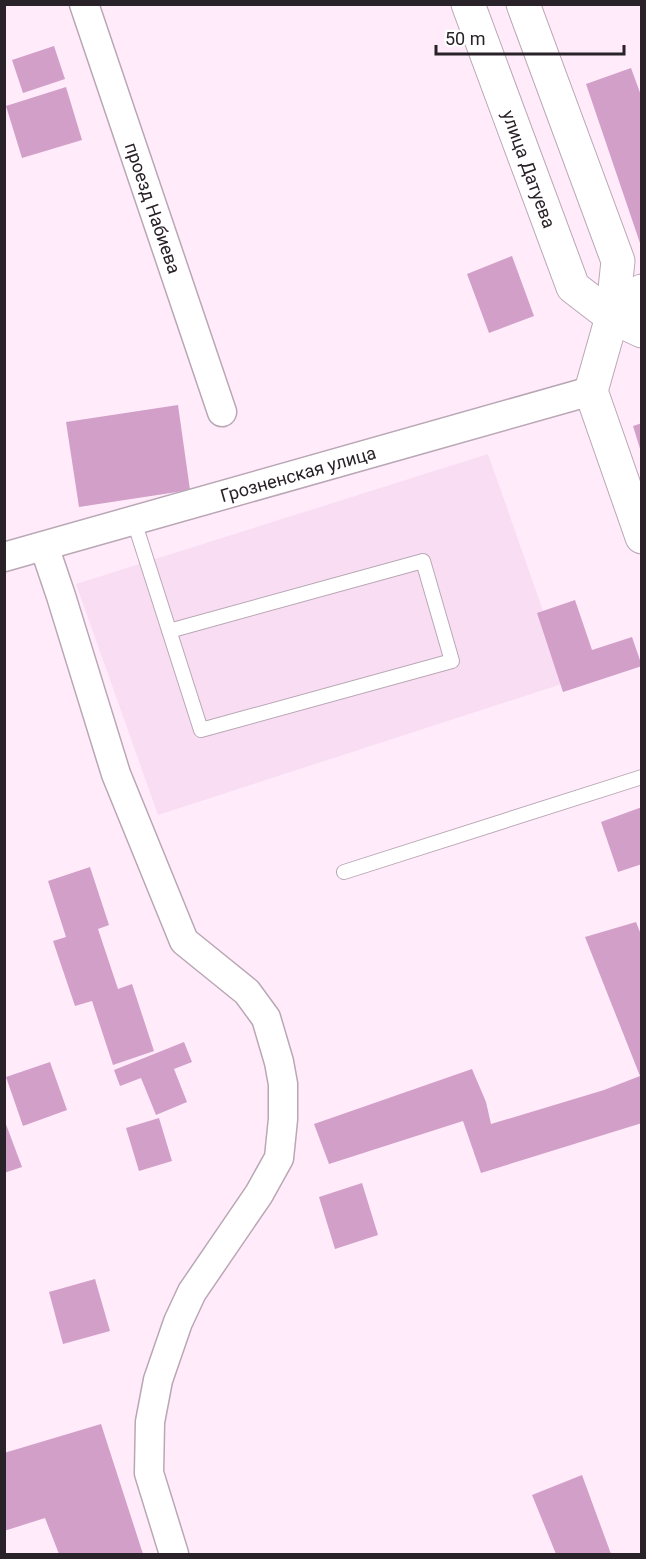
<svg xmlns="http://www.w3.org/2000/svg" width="646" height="1559" font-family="Roboto,sans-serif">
<rect width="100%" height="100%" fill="#ffebfa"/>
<!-- built -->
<path fill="#f9def3" d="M 488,454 L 568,682 L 158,815 L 76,584 Z"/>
<!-- building -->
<path fill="#d29fc8" d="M 54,46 L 65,79 L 23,93 L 12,60 Z
M 631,68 L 642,98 L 641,246 L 586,84 Z
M 66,87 L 82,140 L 22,158 L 6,106 Z
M 512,256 L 534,316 L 489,333 L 467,274 Z
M 178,405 L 190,490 L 79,507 L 66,422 Z
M 642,423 L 642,452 L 641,452 L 633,426 Z
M 575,600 L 592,650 L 632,637 L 642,666 L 563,692 L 537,613 Z
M 642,807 L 642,864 L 618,872 L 601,822 Z
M 90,867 L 109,925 L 98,929 L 118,989 L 132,984 L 154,1051 L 113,1065 L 92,1001 L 75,1006 L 53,941 L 66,937 L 48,881 Z
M 636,922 L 642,937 L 642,1123 L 481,1173 L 463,1121 L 329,1164 L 314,1124 L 472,1069 L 486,1102 L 491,1124 L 604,1090 L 640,1076 L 585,937 Z
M 184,1042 L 192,1062 L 174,1069 L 187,1102 L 156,1115 L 141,1078 L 120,1086 L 114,1070 Z
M 50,1062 L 67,1110 L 23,1126 L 6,1077 Z
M 159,1118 L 172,1161 L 139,1171 L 126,1128 Z
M 4,1119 L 22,1167 L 4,1173 Z
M 362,1183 L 378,1235 L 335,1249 L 319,1197 Z
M 95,1279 L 110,1331 L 63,1344 L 49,1292 Z
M 101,1424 L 143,1554 L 59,1554 L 45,1518 L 4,1531 L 4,1453 Z
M 582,1475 L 611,1554 L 556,1554 L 532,1495 Z"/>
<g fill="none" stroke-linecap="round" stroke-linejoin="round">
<defs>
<path id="service" d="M 134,521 L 201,730 L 452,661 L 423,561 L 169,631
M 344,872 L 642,777"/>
<path id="minor" d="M 84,4 L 222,412
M 44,546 L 61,596 L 116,774 L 184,941 L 247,992 L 266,1018 L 279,1062 L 283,1084 L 283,1119 L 279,1158 L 259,1194 L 192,1292 L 178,1322 L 158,1380 L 150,1422 L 149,1473 L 174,1554
M 4,557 L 591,391"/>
<path id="tertiary" d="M 468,4 L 573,287 L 612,317 L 642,331
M 523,4 L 618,261 L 612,317 L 591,391 L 642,537
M 612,317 L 642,291"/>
</defs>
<!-- service casing -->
<use href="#service" stroke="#b9a7b5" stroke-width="16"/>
<!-- minor casing -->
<use href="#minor" stroke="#b9a7b5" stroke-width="31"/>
<!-- tertiary casing -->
<use href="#tertiary" stroke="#b9a7b5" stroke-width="35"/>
<!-- service -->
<use href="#service" stroke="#fff" stroke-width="14"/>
<!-- minor -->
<use href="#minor" stroke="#fff" stroke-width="28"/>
<!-- tertiary -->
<use href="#tertiary" stroke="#fff" stroke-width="33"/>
</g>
<g text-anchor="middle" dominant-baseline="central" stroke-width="4.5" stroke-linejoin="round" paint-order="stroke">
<!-- street labels -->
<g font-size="18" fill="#292228" stroke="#fff">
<text transform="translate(529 169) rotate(70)">улица Датуева</text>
<text transform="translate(153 208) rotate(71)">проезд Набиева</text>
<text transform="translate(298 474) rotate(-16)">Грозненская улица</text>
</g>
</g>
<!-- border -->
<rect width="646" height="1559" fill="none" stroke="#292228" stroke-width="12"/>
<!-- scale -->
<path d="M436 45v9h188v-9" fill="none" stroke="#292228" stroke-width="3"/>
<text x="445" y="45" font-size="18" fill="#292228" stroke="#ffffff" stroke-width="4.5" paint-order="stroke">50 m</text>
</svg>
